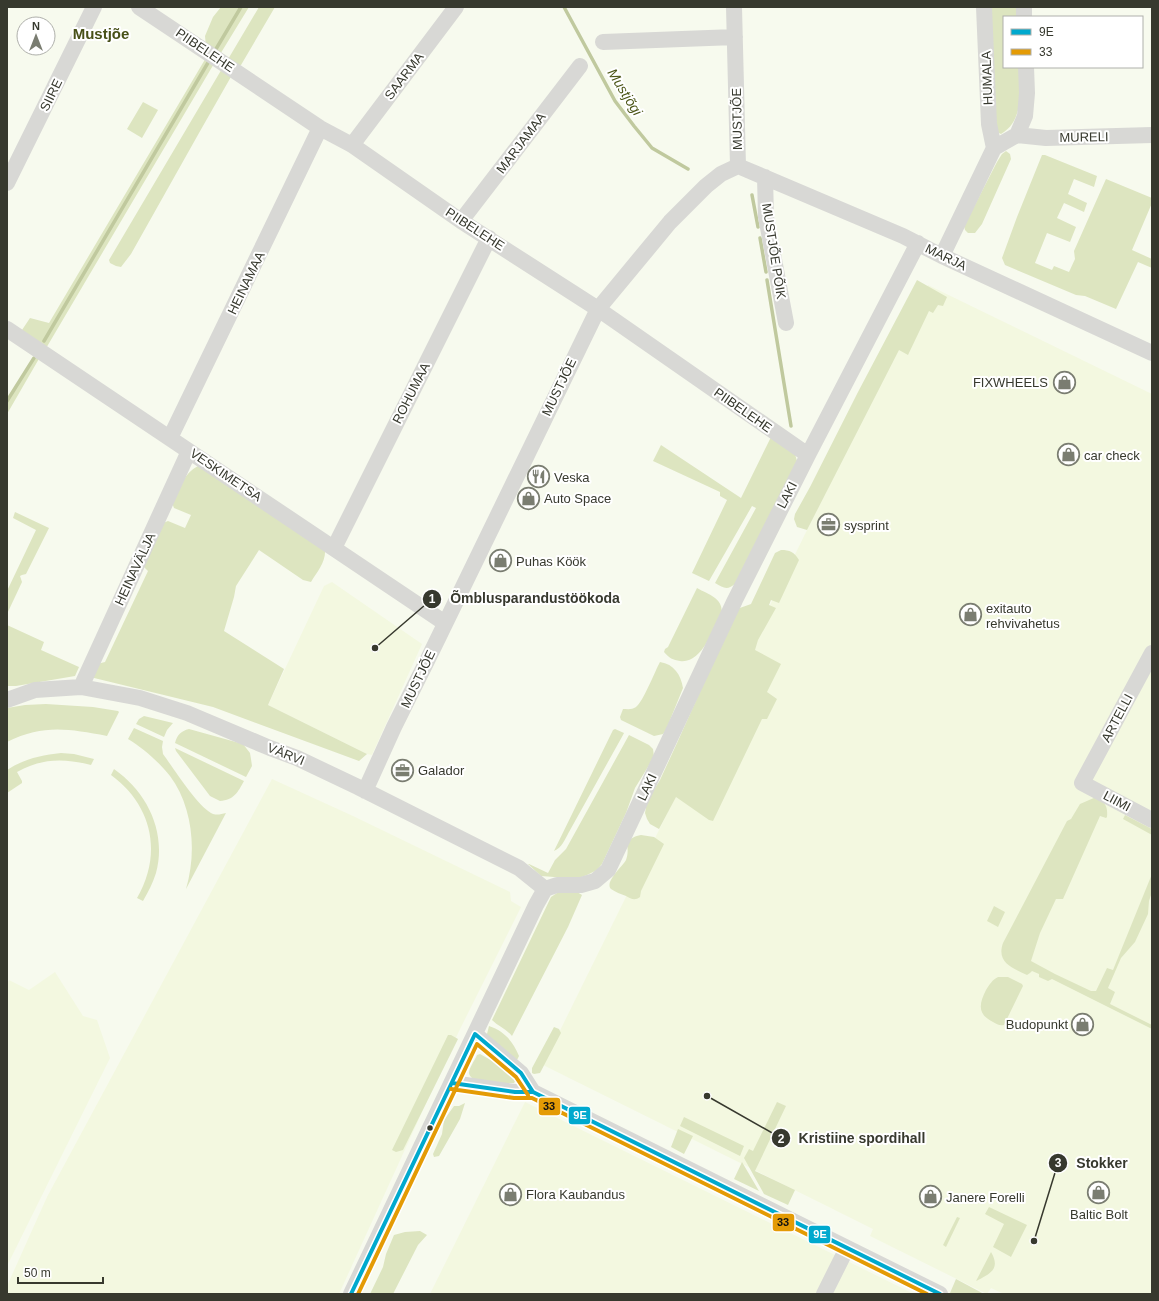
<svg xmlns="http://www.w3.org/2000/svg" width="1159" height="1301" font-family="Arial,sans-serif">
<rect width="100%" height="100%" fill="#f7faee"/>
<!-- built -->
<path fill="#f3f8e0" d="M 928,285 L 1152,394 L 1152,1294 L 1004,1294 L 991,1288 L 987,1294 L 870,1236 L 873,1229 L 543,1065 Z
M 332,582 L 422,644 L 372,755 L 367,754 L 268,705 L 324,586 Z
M 272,779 L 353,816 L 510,892 L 511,901 L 521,907 L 460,1029 L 339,1294 L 7,1294 L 7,1286 L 47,1197 Z
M 55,972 L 83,1016 L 97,1020 L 110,1058 L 7,1266 L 7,984 L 9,980 L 29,990 Z
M 525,1102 L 914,1294 L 430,1294 Z"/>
<!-- green -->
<path fill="#dde5c0" d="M 221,7 L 249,7 L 219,56 L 206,47 L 205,36 L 213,17 Z
M 259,7 L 275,7 L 241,65 L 237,66 L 227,61 Z
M 988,7 L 1019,7 L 1019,17 L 1004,17 L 1004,67 L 1021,67 C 1020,90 1024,121 1001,134 L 995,131 Z
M 207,56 L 215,62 L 45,350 L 20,333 L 30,318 L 49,323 Z
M 223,67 L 232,75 L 199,133 L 131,254 L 121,267 L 116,266 L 110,263 L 109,260 Z
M 143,102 L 158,110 L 142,138 L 127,129 Z
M 1006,151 L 1010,154 L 1011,159 L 982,224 L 975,233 L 968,233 L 965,230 L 964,226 L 997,162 L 1002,154 Z
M 1042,155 L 1045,155 L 1097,176 L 1094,187 L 1074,179 L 1068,194 L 1087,203 L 1084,212 L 1064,203 L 1057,218 L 1076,227 L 1070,242 L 1047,233 L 1035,263 L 1052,270 L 1054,266 L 1069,272 L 1075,259 L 1074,251 L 1106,179 L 1152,198 L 1152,203 L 1132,250 L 1152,259 L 1152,268 L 1138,262 L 1116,309 L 1085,296 L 1076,295 L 1005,265 L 1002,258 L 1017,217 Z
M 917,280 L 947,297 L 943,306 L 938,305 L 933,313 L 929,311 L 908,355 L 899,350 L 807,530 L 797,527 L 794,519 L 795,514 L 810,487 L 858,392 Z
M 40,357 L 7,414 L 7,401 L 34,358 Z
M 772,435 L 795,454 L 797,461 L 736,583 C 727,591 724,588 715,583 L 756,508 L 752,506 L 709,581 L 692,573 L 727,500 L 720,496 L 720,492 L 653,461 L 661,445 L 741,498 Z
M 198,466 L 325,550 C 326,562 317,572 311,582 L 303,580 L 259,550 L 236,586 L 234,597 L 224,631 L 284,669 L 268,705 L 367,754 L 359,761 L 213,707 L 90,677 L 97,664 L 105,662 L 148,571 L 143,566 L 163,523 L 168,521 L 185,528 L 191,515 L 174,508 L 172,503 C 179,489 184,473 198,466 Z
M 15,512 L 49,528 L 26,574 L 22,575 L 20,576 L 22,582 L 7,614 L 7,591 L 36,530 L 13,518 Z
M 781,550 C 790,550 794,552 799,560 L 779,603 L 771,600 L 769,605 L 776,608 L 758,640 L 755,650 L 781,664 L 767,692 L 777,699 L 767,719 L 762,719 L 713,821 L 709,820 L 676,797 L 659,829 L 650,824 L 647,819 L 645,813 L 647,801 L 660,780 L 677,743 L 737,609 L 751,604 L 775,553 Z
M 697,588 C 709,595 722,597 722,613 C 713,629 702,664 680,661 C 673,660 669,658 664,652 L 665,649 L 668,647 Z
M 7,625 L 44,642 L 41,650 L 79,667 L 75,676 L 16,686 L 7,686 Z
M 660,662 C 674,664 681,675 683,688 L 666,730 L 663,734 L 654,736 L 621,720 L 620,717 L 623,709 C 627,709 632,710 636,707 C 643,702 655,671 660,662 Z
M 46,704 L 93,707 L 118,711 L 119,712 L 107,736 C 68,729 44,724 7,742 L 7,708 L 25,705 Z
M 144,716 L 173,723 L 167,730 L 164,737 L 136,724 L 139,719 Z
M 134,728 L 163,741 L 162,747 L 163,754 C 174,769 196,804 211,813 C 216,816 221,814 226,813 L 186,889 C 197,852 193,807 170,776 C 159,762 143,748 128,739 Z
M 189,729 L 243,744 L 250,753 L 251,759 L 252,766 L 246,777 L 175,743 C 177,735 181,731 189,729 Z
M 615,729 L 624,733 L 623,735 L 569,832 C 565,839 562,848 554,851 L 613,730 Z
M 629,735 L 649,745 L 653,749 L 654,757 L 635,788 L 626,813 L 602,864 L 597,870 L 587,875 L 579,878 L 567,878 L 541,876 L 528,864 L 529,864 L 548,873 L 555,860 L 566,849 Z
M 175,748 L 244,781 C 238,792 234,800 220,801 L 210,796 L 176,751 Z
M 61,753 L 74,754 L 94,759 L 91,765 C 63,758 43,758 17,772 L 22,781 L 22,783 L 7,793 L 7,770 C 24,759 41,755 61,753 Z
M 114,769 C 147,792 167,832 156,873 C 153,883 148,892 143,901 L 137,898 C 163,853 152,805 111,775 Z
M 1096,797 C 1105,802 1108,806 1107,817 L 1106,818 L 1100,816 L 1063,899 L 1056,899 L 1040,933 L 1031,961 L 1055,974 L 1091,991 L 1096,991 L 1107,968 L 1113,970 L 1152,874 L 1152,892 L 1149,901 L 1148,914 L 1135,942 L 1121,958 L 1108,988 L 1115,992 L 1110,1004 L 1152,1025 L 1152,1029 L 1052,979 L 1048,981 L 1039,977 L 1039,974 L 1032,971 L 1030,973 L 1027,975 C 1013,968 996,963 1003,943 L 1067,821 L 1071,819 L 1080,804 Z
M 1125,815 L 1152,829 L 1152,835 L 1123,819 Z
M 641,835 L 654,837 L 664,844 L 641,891 L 640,897 C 635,901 631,899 626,896 C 621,894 615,892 611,889 C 604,882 623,866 626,860 C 628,854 628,850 627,844 C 630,838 635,836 641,835 Z
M 564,891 L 577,892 L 582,895 L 568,927 L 512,1036 C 506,1029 498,1026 492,1020 L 551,897 L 557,893 Z
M 994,906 L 1005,912 L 998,927 L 987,921 Z
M 998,977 L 1008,977 L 1022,984 L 1023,986 L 1004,1025 C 999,1026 997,1024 993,1022 C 977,1014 979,1004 986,990 C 990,984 992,980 998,977 Z
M 489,1026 C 504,1031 513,1041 519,1056 L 517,1060 L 489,1038 L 487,1034 Z
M 554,1027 L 559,1029 L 561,1033 L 540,1073 L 534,1074 L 532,1073 L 532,1068 Z
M 448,1035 L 451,1035 L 458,1039 L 403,1150 L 396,1152 L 392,1150 Z
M 480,1054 L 505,1068 L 516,1080 L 514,1083 C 505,1083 470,1085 469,1073 C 469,1068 475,1060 477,1055 Z
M 777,1102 L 786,1106 L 755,1171 L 795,1190 L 788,1205 L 764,1194 L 744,1158 L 749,1149 L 753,1151 Z
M 465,1103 L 460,1119 L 439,1156 L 434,1157 L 433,1154 L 442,1134 L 444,1120 L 454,1106 L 459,1106 Z
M 684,1117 L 744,1146 L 740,1156 L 680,1126 Z
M 678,1129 L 693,1136 L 684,1154 L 671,1147 Z
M 742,1162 L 759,1191 L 734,1179 Z
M 989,1207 L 1027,1225 L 1011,1257 L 993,1247 L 1004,1224 L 985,1214 Z
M 957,1217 L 960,1218 L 946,1247 L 943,1245 Z
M 420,1231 L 427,1235 L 418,1245 L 393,1294 L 370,1294 L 383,1267 L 386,1254 L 394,1235 L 405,1232 Z
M 991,1252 C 1001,1269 990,1274 976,1281 Z
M 956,1279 L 984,1294 L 951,1294 L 950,1293 Z"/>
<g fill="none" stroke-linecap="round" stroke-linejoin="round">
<!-- stream -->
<path stroke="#c0c99e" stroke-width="3.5" d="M 564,7 L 615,101 L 634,126 L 652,148 L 688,169
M 216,49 L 241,7
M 752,195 L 758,227
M 760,238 L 766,272
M 767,280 L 791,426
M 44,341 L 209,61
M 7,401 L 34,358"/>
<!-- minor -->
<path stroke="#d8d8d5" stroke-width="16" d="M 139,7 L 320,128 L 352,145 L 461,221 L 598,309 L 808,455
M 734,7 L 738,166
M 984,7 L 989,124 L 994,148
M 1024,7 L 1024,17
M 603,42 L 735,37
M 1017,135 L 1046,138 L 1152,135
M 352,145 L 456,7
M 738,166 L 903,236 L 942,256 L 1152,353
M 765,177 L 766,217 L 786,323
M 7,183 L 94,7
M 461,221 L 580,66
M 942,256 L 994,148 L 1017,135 L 1025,116 L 1027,93 L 1026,67
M 7,329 L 445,623
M 170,438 L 320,128
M 334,548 L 489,238
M 1152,653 L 1082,783 L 1152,820
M 81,687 L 189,451
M 7,700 L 35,690 L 81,687 L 140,698 L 187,713 L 270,748 L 297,758 L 358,787 L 519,868 L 545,889
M 365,791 L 394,727 L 427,661 L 598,309 L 670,222 L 706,186 L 721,174 L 738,166
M 475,1034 L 521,1073 L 533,1092
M 452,1083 L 515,1092 L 533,1092 L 940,1294
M 351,1294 L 536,905 L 545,889 L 557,885 L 581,885 L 595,881 L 608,870 L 735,600 L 808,455 L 918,243
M 824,1294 L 847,1248"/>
<defs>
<path id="bus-1" d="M 452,1083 L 515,1092 L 533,1092 L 940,1294
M 351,1294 L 475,1034 L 521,1073 L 533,1092"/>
<path id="bus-2" d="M 451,1089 L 514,1098 L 532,1098 L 927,1294
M 358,1294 L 477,1044 L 516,1077 L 528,1095"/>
</defs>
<!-- bus-1 casing -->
<use href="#bus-1" stroke="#fff" stroke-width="7"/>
<!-- bus-2 casing -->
<use href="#bus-2" stroke="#fff" stroke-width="7"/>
<!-- bus-1 -->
<use href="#bus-1" stroke="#00a9ce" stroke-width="4"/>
<!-- bus-2 -->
<use href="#bus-2" stroke="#e49b05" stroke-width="4"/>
</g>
<!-- icons -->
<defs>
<symbol id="shop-ring" viewBox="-11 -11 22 22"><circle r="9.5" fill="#fff" stroke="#7a7d71" stroke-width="1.5"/><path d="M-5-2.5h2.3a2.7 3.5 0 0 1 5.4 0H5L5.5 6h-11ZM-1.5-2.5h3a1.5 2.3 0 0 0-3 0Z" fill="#7a7d71"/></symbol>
<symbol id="restaurant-ring" viewBox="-11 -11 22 22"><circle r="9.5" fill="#fff" stroke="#7a7d71" stroke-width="1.5"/><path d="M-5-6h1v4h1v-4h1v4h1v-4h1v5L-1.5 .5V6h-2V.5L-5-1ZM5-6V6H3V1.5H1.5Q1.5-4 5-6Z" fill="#7a7d71"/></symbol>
<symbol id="office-ring" viewBox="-11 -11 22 22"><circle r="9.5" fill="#fff" stroke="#7a7d71" stroke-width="1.5"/><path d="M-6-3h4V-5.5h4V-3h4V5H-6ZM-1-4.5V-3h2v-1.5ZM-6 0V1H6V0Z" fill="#7a7d71"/></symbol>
</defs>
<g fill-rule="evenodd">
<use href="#shop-ring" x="1052" y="370" width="25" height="25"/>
<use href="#shop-ring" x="1056" y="442" width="25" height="25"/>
<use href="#restaurant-ring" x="526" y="464" width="25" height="25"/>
<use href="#shop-ring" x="516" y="486" width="25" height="25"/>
<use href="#office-ring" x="816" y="512" width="25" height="25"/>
<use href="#shop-ring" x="488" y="548" width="25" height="25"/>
<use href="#shop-ring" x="958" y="602" width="25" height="25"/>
<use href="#office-ring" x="390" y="758" width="25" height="25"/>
<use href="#shop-ring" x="1070" y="1012" width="25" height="25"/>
<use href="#shop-ring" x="1086" y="1180" width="25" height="25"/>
<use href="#shop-ring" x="498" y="1182" width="25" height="25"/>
<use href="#shop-ring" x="918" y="1184" width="25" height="25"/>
</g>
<!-- markers -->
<circle fill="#37392e" stroke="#fff" stroke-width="1.5" cx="430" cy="1128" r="3.5"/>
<g text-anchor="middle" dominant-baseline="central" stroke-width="4" stroke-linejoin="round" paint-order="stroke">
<!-- street labels -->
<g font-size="13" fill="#37392e" stroke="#fff">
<text transform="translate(205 50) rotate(34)">PIIBELEHE</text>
<text transform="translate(404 76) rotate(-53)">SAARMA</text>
<text transform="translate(987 78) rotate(-92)">HUMALA</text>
<text transform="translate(51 95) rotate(-64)">SIIRE</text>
<text transform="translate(737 119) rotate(-91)">MUSTJÕE</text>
<text transform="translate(1084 137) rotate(-1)">MURELI</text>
<text transform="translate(521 143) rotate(-53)">MARJAMAA</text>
<text transform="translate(475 229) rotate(33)">PIIBELEHE</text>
<text transform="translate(774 251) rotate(81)">MUSTJÕE PÕIK</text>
<text transform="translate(946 257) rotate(26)">MARJA</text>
<text transform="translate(246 283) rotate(-64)">HEINAMAA</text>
<text transform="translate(559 387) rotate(-64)">MUSTJÕE</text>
<text transform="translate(411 393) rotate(-63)">ROHUMAA</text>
<text transform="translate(743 410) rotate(35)">PIIBELEHE</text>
<text transform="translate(226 475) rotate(34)">VESKIMETSA</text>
<text transform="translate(787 495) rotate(-63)">LAKI</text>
<text transform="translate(135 569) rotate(-65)">HEINAVÄLJA</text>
<text transform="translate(418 679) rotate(-64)">MUSTJÕE</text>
<text transform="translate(1117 718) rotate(-62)">ARTELLI</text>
<text transform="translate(286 754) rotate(22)">VÄRVI</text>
<text transform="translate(647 787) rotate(-65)">LAKI</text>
<text transform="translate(1117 801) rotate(28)">LIIMI</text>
</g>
<!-- poi labels -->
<g font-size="13" fill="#37392e" stroke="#fff" text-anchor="start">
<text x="1048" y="382" text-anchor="end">FIXWHEELS</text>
<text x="1084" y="455">car check</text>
<text x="554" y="477">Veska</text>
<text x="544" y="498">Auto Space</text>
<text x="844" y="525">sysprint</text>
<text x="516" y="561">Puhas Köök</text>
<text x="986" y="608">exitauto<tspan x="986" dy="15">rehvivahetus</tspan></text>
<text x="418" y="770">Galador</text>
<text x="1068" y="1024" text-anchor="end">Budopunkt</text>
<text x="526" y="1194">Flora Kaubandus</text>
<text x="946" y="1197">Janere Forelli</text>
<text x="1099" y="1214" text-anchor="middle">Baltic Bolt</text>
</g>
<!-- water labels -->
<g font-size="14" font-style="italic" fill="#4c5617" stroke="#fff">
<text transform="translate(625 92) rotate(58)">Mustjõgi</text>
</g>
<!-- quarter labels -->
<g font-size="15" font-weight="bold" fill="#485118" stroke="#fff">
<text x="101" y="33">Mustjõe</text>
</g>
</g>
<!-- callouts -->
<path fill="none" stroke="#37392e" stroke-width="1.5" d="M375 648L432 599M707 1096L781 1138M1034 1241L1058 1163"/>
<g fill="#37392e" stroke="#fff" stroke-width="1.5">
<circle cx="375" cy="648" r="4"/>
<circle cx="707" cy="1096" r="4"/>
<circle cx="1034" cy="1241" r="4"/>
<circle cx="432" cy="599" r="10"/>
<circle cx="781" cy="1138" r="10"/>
<circle cx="1058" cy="1163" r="10"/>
</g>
<g font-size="12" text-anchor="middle" font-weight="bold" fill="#fff">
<text x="432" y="603">1</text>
<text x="781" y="1143">2</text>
<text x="1058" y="1167">3</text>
</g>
<g font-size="14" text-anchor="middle" font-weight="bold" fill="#37392e" stroke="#fff" stroke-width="4" stroke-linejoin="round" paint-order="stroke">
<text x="535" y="603">Õmblusparandustöökoda</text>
<text x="862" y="1143">Kristiine spordihall</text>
<text x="1102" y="1168">Stokker</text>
</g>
<g stroke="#fff" stroke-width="1.5">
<rect x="538" y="1097" width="23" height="19" rx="4" fill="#e49b05"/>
<rect x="568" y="1106" width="23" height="19" rx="4" fill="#00a9ce"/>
<rect x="772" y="1213" width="23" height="19" rx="4" fill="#e49b05"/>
<rect x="808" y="1225" width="23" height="19" rx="4" fill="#00a9ce"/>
</g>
<g font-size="11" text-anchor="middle" font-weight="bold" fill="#fff">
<text x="580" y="1119">9E</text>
<text x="820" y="1238">9E</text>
</g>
<g font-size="11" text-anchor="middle" font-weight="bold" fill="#111">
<text x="549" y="1110">33</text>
<text x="783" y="1226">33</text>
</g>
<!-- border -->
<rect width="1159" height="1301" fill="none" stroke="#37392e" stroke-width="16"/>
<!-- legend -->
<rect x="1003" y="16" width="140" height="52" fill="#ffffff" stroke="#afb0ab"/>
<rect x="1011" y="29" width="20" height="6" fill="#00a9ce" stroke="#afb0ab"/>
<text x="1039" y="36" font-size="12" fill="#37392e">9E</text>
<rect x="1011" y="49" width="20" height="6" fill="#e49b05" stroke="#afb0ab"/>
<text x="1039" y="56" font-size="12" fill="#37392e">33</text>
<!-- north arrow -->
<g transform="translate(36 36)"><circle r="19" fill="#ffffff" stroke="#afb0ab"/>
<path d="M0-3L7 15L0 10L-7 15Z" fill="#7a7d71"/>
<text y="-6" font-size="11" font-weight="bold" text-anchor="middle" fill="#37392e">N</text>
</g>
<!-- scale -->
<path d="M18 1277v6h85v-6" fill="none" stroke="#37392e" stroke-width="2"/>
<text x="24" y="1277" font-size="12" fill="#37392e" stroke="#ffffff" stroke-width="3" paint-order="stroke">50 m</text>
</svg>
